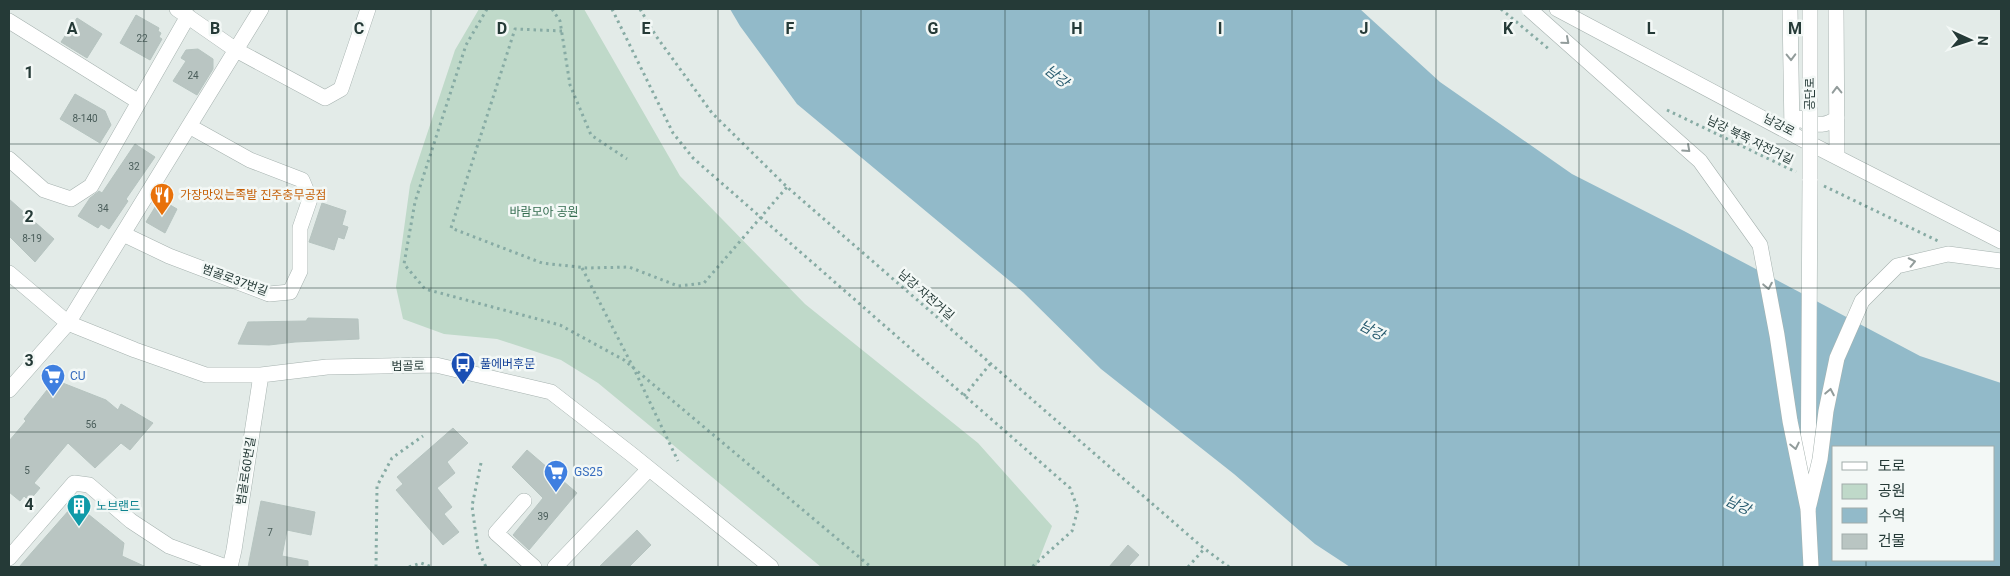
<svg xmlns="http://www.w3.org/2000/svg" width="2010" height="576" font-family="Roboto,'Noto Sans KR',sans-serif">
<rect width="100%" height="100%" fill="#e3ebe8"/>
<!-- green -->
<path fill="#bfd9c9" d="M 479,9 L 584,9 L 680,176 L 805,304 L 978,443 L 1052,526 L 1036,567 L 821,567 L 598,383 L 561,360 L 497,339 L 444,334 L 403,319 L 396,287 L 410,185 L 455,50 Z"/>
<!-- water -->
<path fill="#92bac9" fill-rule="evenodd" d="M 730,9 L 1360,9 L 1440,82 L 1572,174 L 1684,231 L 1920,356 L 2001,383 L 2001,567 L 1350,567 L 1315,544 L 1234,474 L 1101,369 L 1023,292 L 797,104 L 740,26 ZM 1834,447 L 1994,447 L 1994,560 L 1834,560 Z"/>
<!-- building -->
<path fill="#b9c5c2" stroke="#b6c4c0" d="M 136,15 L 159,28 L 158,31 L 161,33 L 159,37 L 162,39 L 150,60 L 120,43 Z
M 77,18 L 102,34 L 87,58 L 61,42 Z
M 198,49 L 213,59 L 213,69 L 197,95 L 173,81 L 186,61 L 181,58 L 186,50 Z
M 75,94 L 105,111 L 111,125 L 100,143 L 60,119 Z
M 135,144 L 155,157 L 126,199 L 128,201 L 109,229 L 101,224 L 98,228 L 78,216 L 90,198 L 99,191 L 102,193 Z
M 9,199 L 54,239 L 35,262 L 9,236 Z
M 160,199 L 177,209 L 165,233 L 146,222 Z
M 322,203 L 346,211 L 342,225 L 348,227 L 344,239 L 338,237 L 334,250 L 309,242 Z
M 308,318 L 358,319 L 359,339 L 295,342 L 269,345 L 238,344 L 248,322 L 306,321 Z
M 55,380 L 106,400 L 118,410 L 121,404 L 153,423 L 130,450 L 121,443 L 95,468 L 68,443 L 34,483 L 40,488 L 29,501 L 24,496 L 20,501 L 9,492 L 9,441 L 26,421 L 24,419 Z
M 453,428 L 468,443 L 447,462 L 455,473 L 437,488 L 452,507 L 444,514 L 459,532 L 443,545 L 396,490 L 403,484 L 397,477 Z
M 527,450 L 577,493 L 529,550 L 513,535 L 543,498 L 512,467 Z
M 261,501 L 315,512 L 311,535 L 287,530 L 282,556 L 308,561 L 308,567 L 248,567 Z
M 70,509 L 83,510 L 124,543 L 122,556 L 146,567 L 19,567 Z
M 637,530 L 651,545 L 629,567 L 599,567 Z
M 1128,545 L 1139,555 L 1128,567 L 1109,567 Z"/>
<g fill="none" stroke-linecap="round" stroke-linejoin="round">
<defs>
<path id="minor" d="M 177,9 L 236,50 L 325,98 L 341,89 L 368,9
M 1557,9 L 1809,143 L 2001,241
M 1790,9 L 1792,132
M 1836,9 L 1837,156
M 9,21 L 139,102
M 1799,118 L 1801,120 C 1817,124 1823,128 1837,118
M 9,159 L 44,190 L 71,199 L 91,186 L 188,16
M 1810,179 L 1808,509 L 1811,567
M 123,234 L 169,256 L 269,294 L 290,292 L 300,271 L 300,228 L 310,199 L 302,180 L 250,160 L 189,126
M 9,273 L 68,323 L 135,350 L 206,375 L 261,375 L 327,367 L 436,365 L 551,392 L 631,454 L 771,567
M 9,390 L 68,323 L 261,9
M 524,501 L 496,533 L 534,567
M 9,558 L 74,483 L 89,485 L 131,521 L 169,546 L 226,567
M 230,567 L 234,550 L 261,375
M 555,567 L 649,469"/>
</defs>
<!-- minor casing -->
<use href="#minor" stroke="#a6b2af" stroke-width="16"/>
<!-- path -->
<path stroke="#87aba4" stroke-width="3" stroke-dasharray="2.5 4" stroke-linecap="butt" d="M 487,9 L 466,45 L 415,202 L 404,264 L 425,289 L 560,325 L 624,360 L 871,567
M 552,9 L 560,21 L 570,85 L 591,135 L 627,159
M 612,9 L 673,133 L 693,158 L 1070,488 L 1078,509 L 1072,531 L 1032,567
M 640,9 L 656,36 L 712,113 L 787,187 L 1201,546 L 1229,567
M 1501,9 L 1550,50
M 562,31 L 515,29 L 451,228 L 542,263 L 587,268 L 629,267 L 678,286 L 704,283 L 787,187
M 1667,110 L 1796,172
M 1824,186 L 1938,241
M 582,268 L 634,369 L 678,461
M 964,396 L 991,363
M 481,463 L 472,506 L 478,550 L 486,567
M 376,567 L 377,486 L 392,458 L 423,436
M 409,567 L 421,563 L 432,567
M 1188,567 L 1205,548"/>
<!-- minor -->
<use href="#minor" stroke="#fff" stroke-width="15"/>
<defs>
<path id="minor-bridge" d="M 1529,9 L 1700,161 L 1760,245 L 1777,335 L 1790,421 L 1808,509
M 1810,9 L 1810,179
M 1809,505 L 1820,459 L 1826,411 L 1837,358 L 1862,301 L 1897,266 L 1948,254 L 2001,261"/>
</defs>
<!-- minor-bridge casing -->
<use href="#minor-bridge" stroke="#a6b2af" stroke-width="16" stroke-linecap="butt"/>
<!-- minor-bridge -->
<use href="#minor-bridge" stroke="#fff" stroke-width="15"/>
</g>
<!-- one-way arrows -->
<defs><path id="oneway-chevron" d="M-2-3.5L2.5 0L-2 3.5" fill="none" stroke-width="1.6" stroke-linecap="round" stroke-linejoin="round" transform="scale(1.25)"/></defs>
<g stroke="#929c9b">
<use href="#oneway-chevron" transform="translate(1566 41) rotate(41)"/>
<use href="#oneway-chevron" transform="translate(1791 57) rotate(89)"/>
<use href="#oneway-chevron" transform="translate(1837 90) rotate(-91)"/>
<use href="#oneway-chevron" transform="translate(1687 149) rotate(42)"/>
<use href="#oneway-chevron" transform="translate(1912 262) rotate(-12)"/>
<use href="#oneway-chevron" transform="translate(1768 286) rotate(79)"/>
<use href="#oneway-chevron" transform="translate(1830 392) rotate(-79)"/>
<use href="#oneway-chevron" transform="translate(1795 446) rotate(78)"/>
</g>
<!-- grid -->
<path fill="none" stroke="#253a37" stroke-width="1" stroke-opacity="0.55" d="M 144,9 L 144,567M 287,9 L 287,567M 431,9 L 431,567M 574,9 L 574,567M 718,9 L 718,567M 861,9 L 861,567M 1005,9 L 1005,567M 1149,9 L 1149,567M 1292,9 L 1292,567M 1436,9 L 1436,567M 1579,9 L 1579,567M 1723,9 L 1723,567M 1866,9 L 1866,447M 9,144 L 2001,144M 9,288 L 2001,288M 9,432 L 2001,432M 1866,560 L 1866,567"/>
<!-- icons -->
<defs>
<symbol id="restaurant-pin" viewBox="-11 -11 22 30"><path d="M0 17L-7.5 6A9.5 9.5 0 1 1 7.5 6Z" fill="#e8710a" stroke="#f3f8f6"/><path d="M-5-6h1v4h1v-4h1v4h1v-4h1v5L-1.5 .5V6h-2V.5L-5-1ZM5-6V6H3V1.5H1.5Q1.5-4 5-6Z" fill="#fff"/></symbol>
<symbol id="bus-pin" viewBox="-11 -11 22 30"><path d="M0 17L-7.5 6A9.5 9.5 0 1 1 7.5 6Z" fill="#1a4fb4" stroke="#f3f8f6"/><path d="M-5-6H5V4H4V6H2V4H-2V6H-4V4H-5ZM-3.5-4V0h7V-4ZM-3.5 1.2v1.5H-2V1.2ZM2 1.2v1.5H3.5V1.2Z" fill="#fff"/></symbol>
<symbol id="supermarket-pin" viewBox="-11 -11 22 30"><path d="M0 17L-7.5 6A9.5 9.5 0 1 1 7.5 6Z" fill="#3f7fe0" stroke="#f3f8f6"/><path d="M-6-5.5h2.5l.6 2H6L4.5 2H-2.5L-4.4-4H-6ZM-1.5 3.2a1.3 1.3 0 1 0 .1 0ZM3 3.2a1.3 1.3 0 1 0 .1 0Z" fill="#fff"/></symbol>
<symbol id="building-pin" viewBox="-11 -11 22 30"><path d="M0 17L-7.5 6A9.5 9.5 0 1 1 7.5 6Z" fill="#0f9aa8" stroke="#f3f8f6"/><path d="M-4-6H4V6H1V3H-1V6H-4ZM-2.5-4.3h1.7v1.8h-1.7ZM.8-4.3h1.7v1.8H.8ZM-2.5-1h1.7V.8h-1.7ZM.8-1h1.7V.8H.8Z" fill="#fff"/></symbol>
</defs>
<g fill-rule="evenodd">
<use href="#restaurant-pin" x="148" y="181" width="28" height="38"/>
<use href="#bus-pin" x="449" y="350" width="28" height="38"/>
<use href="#supermarket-pin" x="39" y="362" width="28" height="38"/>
<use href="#supermarket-pin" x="542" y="458" width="28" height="38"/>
<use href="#building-pin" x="65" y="492" width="28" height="38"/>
</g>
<g text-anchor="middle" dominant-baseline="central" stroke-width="5" stroke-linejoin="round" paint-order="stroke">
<!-- number labels -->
<g font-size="10" fill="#4a5d5a">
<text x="142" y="38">22</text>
<text x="193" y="75">24</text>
<text x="85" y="118">8-140</text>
<text x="134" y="166">32</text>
<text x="103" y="208">34</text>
<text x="32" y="238">8-19</text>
<text x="91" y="424">56</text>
<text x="27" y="470">5</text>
<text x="543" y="516">39</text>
<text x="270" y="532">7</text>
</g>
<!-- street labels -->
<g font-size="12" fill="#253a37" stroke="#f3f8f6">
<text transform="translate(1810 94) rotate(-90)">공단로</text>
<text transform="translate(1779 125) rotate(28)">남강로</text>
<text transform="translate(1750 140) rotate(26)">남강 북쪽 자전거길</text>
<text transform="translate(235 280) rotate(20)">범골로37번길</text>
<text transform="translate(926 295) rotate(41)">남강 자전거길</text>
<text transform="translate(408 366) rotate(-1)">범골로</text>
<text transform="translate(246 471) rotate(-81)">범골로60번길</text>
</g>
<!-- food labels -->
<g font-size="12" fill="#c56008" stroke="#f3f8f6" text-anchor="start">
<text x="180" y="195">가장맛있는족발 진주충무공점</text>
</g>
<!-- park labels -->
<g font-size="12" fill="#346c50" stroke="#f3f8f6">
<text x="544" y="212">바람모아 공원</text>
</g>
<!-- transit labels -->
<g font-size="12" fill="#164399" stroke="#f3f8f6" text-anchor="start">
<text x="480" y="364">풀에버후문</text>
</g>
<!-- shop labels -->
<g font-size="12" fill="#366cbe" stroke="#f3f8f6" text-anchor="start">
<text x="70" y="376">CU</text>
<text x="574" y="472">GS25</text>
</g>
<!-- culture labels -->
<g font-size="12" fill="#0d838f" stroke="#f3f8f6" text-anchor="start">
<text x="96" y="506">노브랜드</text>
</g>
<!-- water labels -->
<g font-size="14" font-style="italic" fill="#265a6e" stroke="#f3f8f6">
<text transform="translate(1057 76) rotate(39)">남강</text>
<text transform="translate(1372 330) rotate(28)">남강</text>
<text transform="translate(1738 505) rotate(25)">남강</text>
</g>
</g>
<g font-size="16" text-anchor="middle" font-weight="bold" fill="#253a37" stroke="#f3f8f6" stroke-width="5" stroke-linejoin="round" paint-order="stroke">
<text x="72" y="34">A</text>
<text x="215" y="34">B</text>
<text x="359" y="34">C</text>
<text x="502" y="34">D</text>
<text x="646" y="34">E</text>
<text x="790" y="34">F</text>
<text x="933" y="34">G</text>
<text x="1077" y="34">H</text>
<text x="1220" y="34">I</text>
<text x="1364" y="34">J</text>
<text x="1508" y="34">K</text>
<text x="1651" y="34">L</text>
<text x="1795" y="34">M</text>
<text x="29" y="78">1</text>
<text x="29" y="222">2</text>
<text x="29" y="366">3</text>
<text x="29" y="510">4</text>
</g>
<!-- border -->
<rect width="2010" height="576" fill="none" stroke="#253a37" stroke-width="20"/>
<!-- legend -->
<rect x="1832" y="446" width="162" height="115" fill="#f3f8f6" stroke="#a1acaa"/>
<rect x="1842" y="462" width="25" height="8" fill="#ffffff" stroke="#a1acaa"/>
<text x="1878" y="471" font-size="15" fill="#253a37">도로</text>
<rect x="1842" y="484" width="25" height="15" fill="#bfd9c9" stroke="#a1acaa"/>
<text x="1878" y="496" font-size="15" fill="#253a37">공원</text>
<rect x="1842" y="508" width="25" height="15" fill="#92bac9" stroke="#a1acaa"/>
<text x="1878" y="521" font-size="15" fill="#253a37">수역</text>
<rect x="1842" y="534" width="25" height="15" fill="#b9c5c2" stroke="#a1acaa"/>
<text x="1878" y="546" font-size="15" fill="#253a37">건물</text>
<!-- north arrow -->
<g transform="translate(1970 40) rotate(93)" stroke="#f3f8f6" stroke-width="4" paint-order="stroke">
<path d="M0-4L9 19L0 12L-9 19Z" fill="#253a37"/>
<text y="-8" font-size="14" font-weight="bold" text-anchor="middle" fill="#253a37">N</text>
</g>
</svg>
